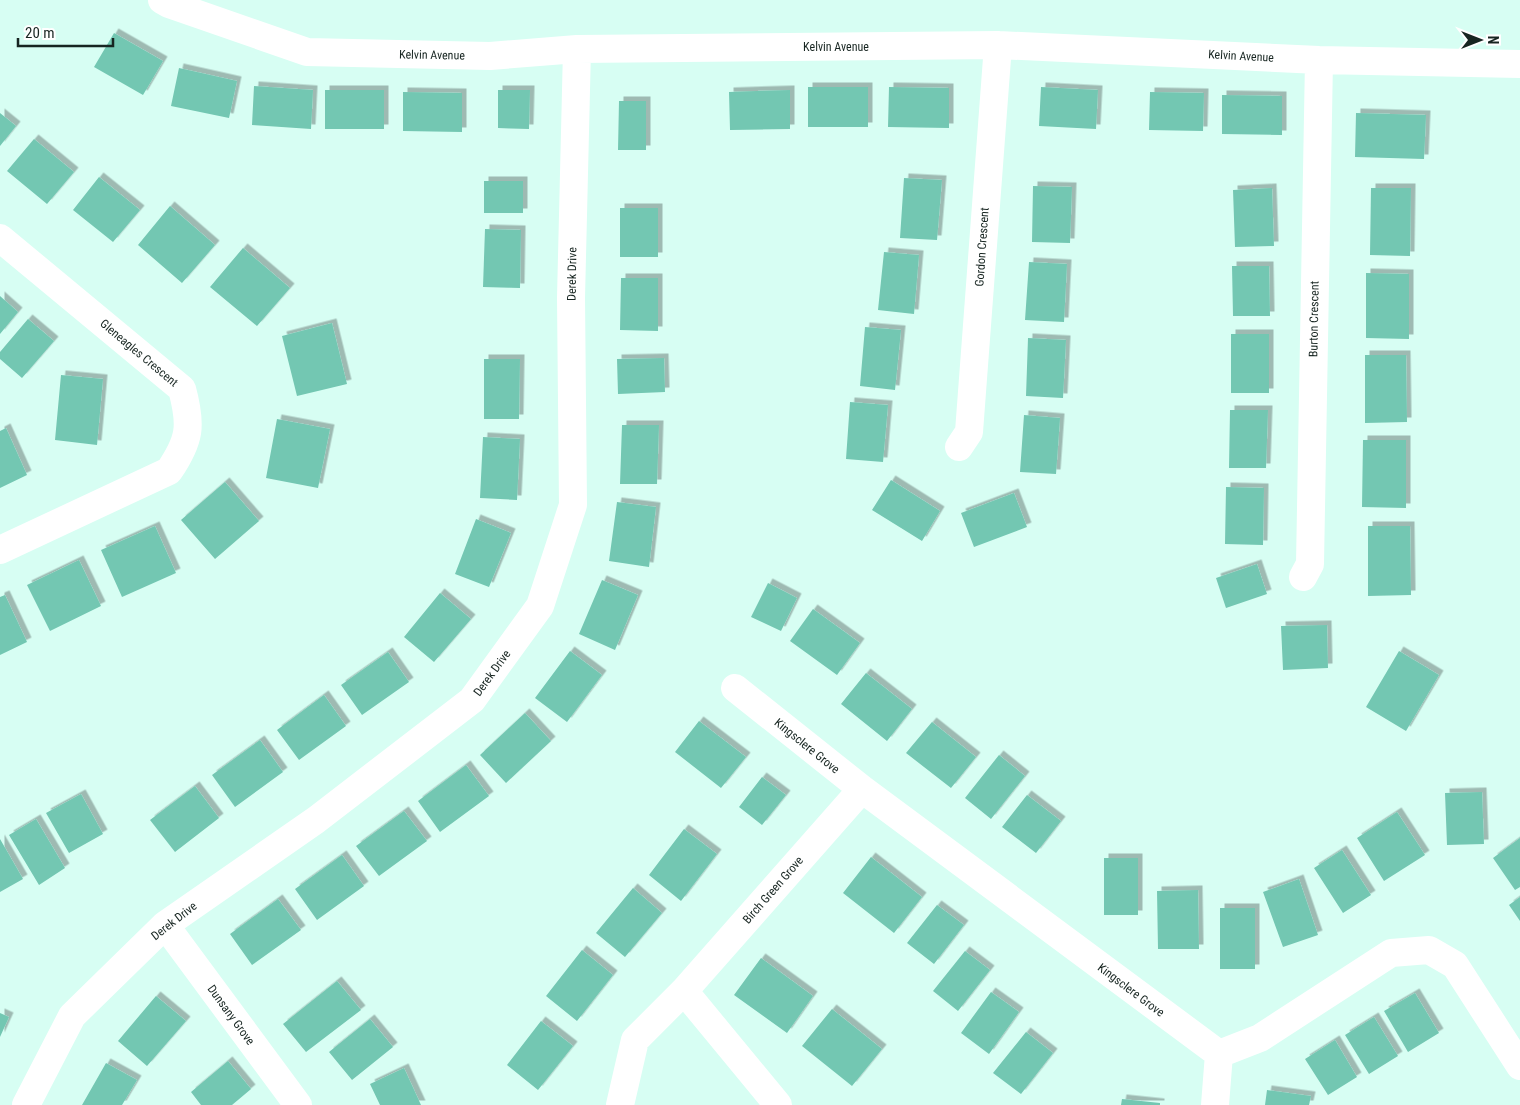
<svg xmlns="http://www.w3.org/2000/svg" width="1520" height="1105" font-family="'Roboto Condensed',sans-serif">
<defs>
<filter id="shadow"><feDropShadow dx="4.5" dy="-4.5" stdDeviation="0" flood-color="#0004"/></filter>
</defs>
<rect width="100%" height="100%" fill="#d7fef3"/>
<!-- building -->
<path fill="#73c7b2" filter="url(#shadow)" d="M 114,33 L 163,61 L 143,95 L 94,67 Z
M 179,68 L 237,81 L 229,118 L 171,106 Z
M 254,86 L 313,90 L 311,129 L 252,125 Z
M 808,87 L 868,87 L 868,127 L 808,127 Z
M 889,87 L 949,88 L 949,128 L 888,127 Z
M 1041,87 L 1098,90 L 1096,129 L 1039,126 Z
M 325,90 L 384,90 L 384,129 L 325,129 Z
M 498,90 L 530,90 L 529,129 L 498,128 Z
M 790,90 L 790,129 L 730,130 L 729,92 Z
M 403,92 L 462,93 L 462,132 L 403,131 Z
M 1150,92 L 1204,93 L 1203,131 L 1149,130 Z
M 1222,95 L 1282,96 L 1282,135 L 1222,134 Z
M 619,101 L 646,101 L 646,150 L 618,150 Z
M 0,113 L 16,126 L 0,146 Z
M 1356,113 L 1426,115 L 1424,159 L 1355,157 Z
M 34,139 L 74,172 L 47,204 L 7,171 Z
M 99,177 L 140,210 L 113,242 L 73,210 Z
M 904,178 L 942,180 L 937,240 L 900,238 Z
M 484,181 L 523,181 L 523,213 L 484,213 Z
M 1033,186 L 1072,187 L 1070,243 L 1032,242 Z
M 1272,188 L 1274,246 L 1235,247 L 1233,190 Z
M 1371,188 L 1411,188 L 1410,256 L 1370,255 Z
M 170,206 L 215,245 L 182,283 L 138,245 Z
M 620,208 L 658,208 L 658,257 L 620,257 Z
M 485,229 L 521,230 L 520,288 L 483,287 Z
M 243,248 L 290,288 L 257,326 L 210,287 Z
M 884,252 L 919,255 L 914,314 L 878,310 Z
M 1029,262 L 1067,264 L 1064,322 L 1025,320 Z
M 1232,266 L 1269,266 L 1270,316 L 1233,316 Z
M 1366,273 L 1409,274 L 1409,339 L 1366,338 Z
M 621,278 L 658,278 L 658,331 L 620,330 Z
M 0,296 L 18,312 L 0,334 Z
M 28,319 L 54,341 L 22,378 L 0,359 L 0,352 Z
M 332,323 L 347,384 L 297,396 L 282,336 Z
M 865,327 L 901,330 L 895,390 L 860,386 Z
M 1231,334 L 1269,334 L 1269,393 L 1231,393 Z
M 1028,338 L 1066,340 L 1063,398 L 1026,396 Z
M 1365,355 L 1406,355 L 1407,422 L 1365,423 Z
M 664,358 L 665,392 L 618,394 L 617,359 Z
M 484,359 L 520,359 L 519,419 L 484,419 Z
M 61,375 L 103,379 L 97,445 L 55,440 Z
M 850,402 L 888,405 L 883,462 L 846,459 Z
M 1230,410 L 1268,410 L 1266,468 L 1229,468 Z
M 1024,415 L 1060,418 L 1056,474 L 1020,472 Z
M 277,419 L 330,429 L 318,488 L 266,478 Z
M 622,425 L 659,425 L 657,484 L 620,484 Z
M 6,428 L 27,475 L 0,488 L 0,431 Z
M 483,437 L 520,439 L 517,500 L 480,498 Z
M 1363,440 L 1406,440 L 1406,508 L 1362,507 Z
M 891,480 L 940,511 L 922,541 L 872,510 Z
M 225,482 L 259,521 L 215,559 L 181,520 Z
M 1226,487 L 1264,488 L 1263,545 L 1225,544 Z
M 1014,493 L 1027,527 L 974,547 L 961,513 Z
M 617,502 L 656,507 L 649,567 L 609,561 Z
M 476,519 L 511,533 L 489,587 L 455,574 Z
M 155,526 L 176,573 L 122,597 L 101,550 Z
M 1368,526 L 1410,526 L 1411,595 L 1368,596 Z
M 79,560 L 101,606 L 50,631 L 27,585 Z
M 1257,564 L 1267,594 L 1226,608 L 1216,578 Z
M 602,580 L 638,595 L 615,650 L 579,634 Z
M 768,583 L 797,598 L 781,631 L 751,617 Z
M 440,593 L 471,619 L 434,662 L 404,637 Z
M 5,595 L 27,642 L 0,655 L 0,597 Z
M 813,609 L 860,643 L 837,675 L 790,641 Z
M 1327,625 L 1328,668 L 1283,670 L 1281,626 Z
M 570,651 L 602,675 L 567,722 L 535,698 Z
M 1399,651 L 1439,675 L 1406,731 L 1366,707 Z
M 388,652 L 409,682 L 362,715 L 341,685 Z
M 866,673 L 912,709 L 887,741 L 841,704 Z
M 324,695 L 346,726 L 299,760 L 277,730 Z
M 525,713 L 551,741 L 506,783 L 480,755 Z
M 699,721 L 746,757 L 721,788 L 675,752 Z
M 932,722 L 976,757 L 951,788 L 906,753 Z
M 260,740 L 283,772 L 235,807 L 212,775 Z
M 999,755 L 1025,776 L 991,819 L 965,798 Z
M 466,765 L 489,796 L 440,832 L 418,801 Z
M 762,777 L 786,795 L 762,825 L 739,807 Z
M 195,786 L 219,818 L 175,852 L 150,820 Z
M 1482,792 L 1484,844 L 1447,845 L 1445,793 Z
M 81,794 L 103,834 L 69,853 L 46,813 Z
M 1027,795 L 1061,821 L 1036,853 L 1002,827 Z
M 404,811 L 427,841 L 379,876 L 356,846 Z
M 1397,812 L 1425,855 L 1384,881 L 1357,838 Z
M 36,819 L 65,868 L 39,885 L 9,835 Z
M 684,829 L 717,854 L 681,901 L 649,875 Z
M 1520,838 L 1520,887 L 1515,890 L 1493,858 Z
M 0,839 L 23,879 L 0,892 Z
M 1342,850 L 1371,895 L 1343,913 L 1314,868 Z
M 342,855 L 364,886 L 317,920 L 295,889 Z
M 871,857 L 922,897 L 894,933 L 843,893 Z
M 1104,858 L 1138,858 L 1138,915 L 1104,915 Z
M 1299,879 L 1318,935 L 1283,947 L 1263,892 Z
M 633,888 L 662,913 L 625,957 L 596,933 Z
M 1198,890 L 1199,949 L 1158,949 L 1157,891 Z
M 1520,897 L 1520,921 L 1509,905 Z
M 278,899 L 301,930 L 252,965 L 230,934 Z
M 937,905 L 964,925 L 934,964 L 907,943 Z
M 1220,908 L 1255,908 L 1255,969 L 1220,969 Z
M 582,950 L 613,975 L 577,1021 L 546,996 Z
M 965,951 L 990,970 L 958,1011 L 933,991 Z
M 761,958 L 813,996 L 787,1033 L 734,995 Z
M 337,981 L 361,1010 L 306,1052 L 283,1024 Z
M 991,992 L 1019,1012 L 989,1054 L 961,1033 Z
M 1415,993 L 1439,1033 L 1408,1052 L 1384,1011 Z
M 156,996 L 186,1021 L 147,1066 L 118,1041 Z
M 832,1009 L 882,1049 L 852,1086 L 802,1046 Z
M 0,1013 L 9,1017 L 0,1037 Z
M 1374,1017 L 1398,1056 L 1369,1074 L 1345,1035 Z
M 370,1019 L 393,1047 L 352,1080 L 329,1052 Z
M 541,1021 L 573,1046 L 538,1090 L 507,1065 Z
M 1026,1032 L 1053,1053 L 1021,1094 L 993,1073 Z
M 1335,1040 L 1357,1077 L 1328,1095 L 1305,1059 Z
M 228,1061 L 251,1089 L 232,1105 L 201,1105 L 191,1092 Z
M 106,1063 L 137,1080 L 122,1105 L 82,1105 Z
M 404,1068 L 421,1105 L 380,1105 L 370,1084 Z
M 1267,1090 L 1311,1096 L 1309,1105 L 1265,1105 Z
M 1122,1099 L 1160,1103 L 1160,1105 L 1121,1105 Z"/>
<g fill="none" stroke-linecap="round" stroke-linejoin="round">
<!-- minor -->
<path stroke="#fff" stroke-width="28" d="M 162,0 L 169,4 L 307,52 L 490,56 L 577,49 L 998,45 L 1319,60 L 1520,64
M 0,238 L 182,389 C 192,426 190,440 169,471 L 0,550
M 959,447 L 969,432 L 998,45
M 1303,577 L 1310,564 L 1319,60
M 735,688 L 862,789 L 1219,1054 L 1260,1038 L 1391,953 L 1429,950 L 1455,965 L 1520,1066
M 165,925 L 298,1105
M 684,991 L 778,1105
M 26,1105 L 72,1016 L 165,925 L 316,820 L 472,700 L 540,606 L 573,505 L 571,298 L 577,49
M 620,1105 L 635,1040 L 684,991 L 862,789
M 1215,1105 L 1219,1054"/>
</g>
<g text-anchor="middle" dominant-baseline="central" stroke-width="4.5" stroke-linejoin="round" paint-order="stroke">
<!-- street labels -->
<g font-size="12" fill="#172521" stroke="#fff">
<text x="836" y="47">Kelvin Avenue</text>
<text transform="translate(432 55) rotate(1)">Kelvin Avenue</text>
<text transform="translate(1241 56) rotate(3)">Kelvin Avenue</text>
<text transform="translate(982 247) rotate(-86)">Gordon Crescent</text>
<text transform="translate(572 274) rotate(-89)">Derek Drive</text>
<text transform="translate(1314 319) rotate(-89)">Burton Crescent</text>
<text transform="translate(139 353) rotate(40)">Gleneagles Crescent</text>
<text transform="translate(492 673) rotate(-54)">Derek Drive</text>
<text transform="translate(807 746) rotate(39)">Kingsclere Grove</text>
<text transform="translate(773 890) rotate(-49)">Birch Green Grove</text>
<text transform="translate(174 921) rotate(-38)">Derek Drive</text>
<text transform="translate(1131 990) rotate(37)">Kingsclere Grove</text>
<text transform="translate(231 1015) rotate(54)">Dunsany Grove</text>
</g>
</g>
<!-- north arrow -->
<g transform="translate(1480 40) rotate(90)" stroke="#ffffff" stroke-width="4" paint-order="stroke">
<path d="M0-4L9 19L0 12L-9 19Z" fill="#172521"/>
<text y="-8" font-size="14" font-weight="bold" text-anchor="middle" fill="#172521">N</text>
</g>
<!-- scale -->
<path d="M18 38v8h95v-8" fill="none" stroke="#172521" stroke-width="2.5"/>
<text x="25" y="38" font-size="15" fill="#172521" stroke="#ffffff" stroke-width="4" paint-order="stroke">20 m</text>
</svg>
